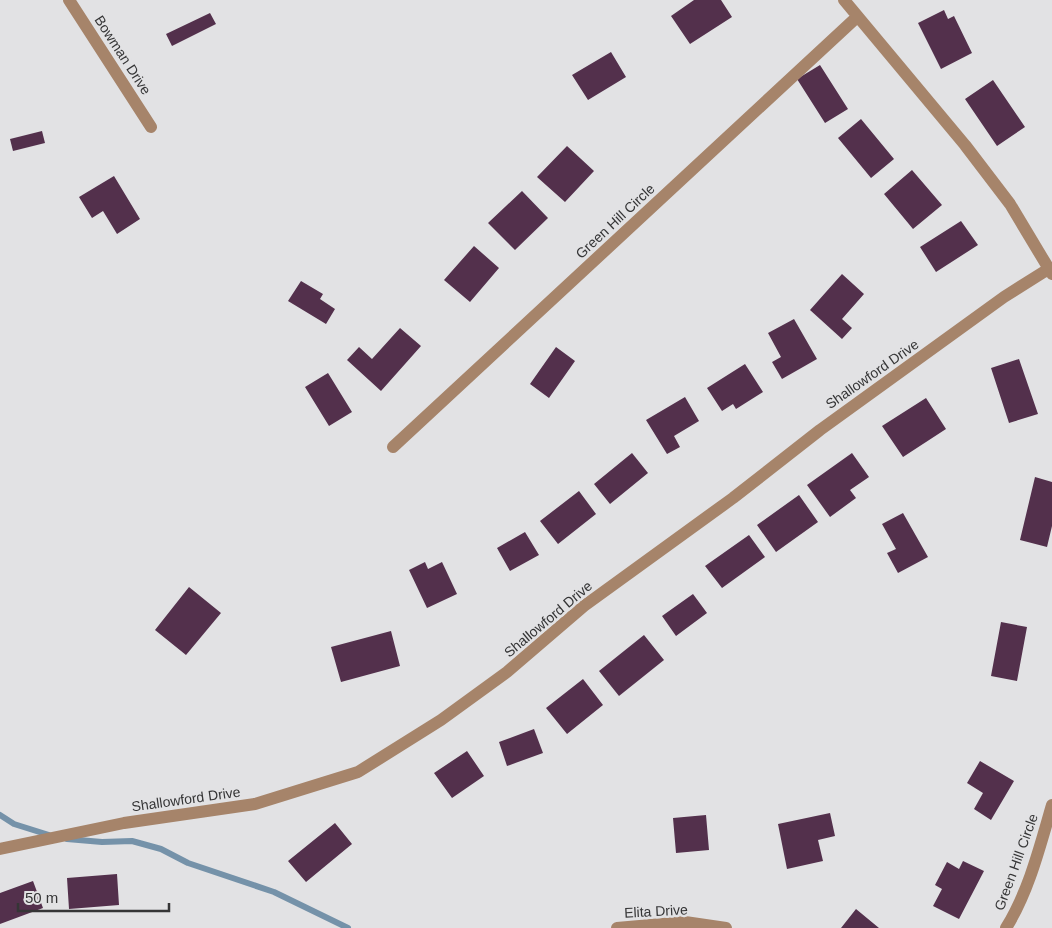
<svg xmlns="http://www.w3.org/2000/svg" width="1052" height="928" font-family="Arial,sans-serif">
<rect width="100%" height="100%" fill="#e2e2e4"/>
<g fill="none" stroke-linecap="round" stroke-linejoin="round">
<!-- stream -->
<path stroke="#7592a9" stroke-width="6" d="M 0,815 L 14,824 L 49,835
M 67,839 L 102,842 L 132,841 L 161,849 L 188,863 L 274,892 L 348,928"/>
</g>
<!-- building -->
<path fill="#53304c" d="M 694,0 L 721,0 L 732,17 L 690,44 L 671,16 Z
M 944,10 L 948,19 L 954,16 L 972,53 L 941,69 L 918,23 Z
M 210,13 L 216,24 L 172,46 L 166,34 Z
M 611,52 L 626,77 L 588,100 L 572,75 Z
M 820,65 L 848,109 L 825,123 L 797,79 Z
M 993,80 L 1025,127 L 997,146 L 965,99 Z
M 861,119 L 894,159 L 871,178 L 838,138 Z
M 42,131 L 45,143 L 13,151 L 10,139 Z
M 567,146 L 594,171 L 565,202 L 537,177 Z
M 912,170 L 942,205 L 913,229 L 884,194 Z
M 114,176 L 140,219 L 117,234 L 103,211 L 92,218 L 79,197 Z
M 522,191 L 548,218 L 515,250 L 488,223 Z
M 961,221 L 978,245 L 936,272 L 920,247 Z
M 474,246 L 499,268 L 470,302 L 444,280 Z
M 842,274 L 864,294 L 842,319 L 852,328 L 842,339 L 810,310 Z
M 301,281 L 323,294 L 320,299 L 335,309 L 326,324 L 288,301 Z
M 794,319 L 817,359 L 782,379 L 772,362 L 781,357 L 768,333 Z
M 400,328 L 421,346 L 381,391 L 347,360 L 359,347 L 372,359 Z
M 556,347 L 575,361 L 549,398 L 530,384 Z
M 1019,359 L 1038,414 L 1009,423 L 991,368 Z
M 745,364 L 763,392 L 736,409 L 733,404 L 722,411 L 707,388 Z
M 328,373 L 352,412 L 329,426 L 305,387 Z
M 685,397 L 699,421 L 674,436 L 680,447 L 667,454 L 646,420 Z
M 926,398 L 946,429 L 903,457 L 882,426 Z
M 632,453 L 648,473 L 610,504 L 594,484 Z
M 852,453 L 869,477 L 850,490 L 856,498 L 830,517 L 807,485 Z
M 1035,477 L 1052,482 L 1052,526 L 1047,547 L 1020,540 Z
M 579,491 L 596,514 L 558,544 L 540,521 Z
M 799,495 L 818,522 L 776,552 L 757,525 Z
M 903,513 L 928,557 L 898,573 L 887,553 L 896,549 L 882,524 Z
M 525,532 L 539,555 L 510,571 L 497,548 Z
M 749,535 L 765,557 L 722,588 L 705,566 Z
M 425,562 L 428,569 L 442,562 L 457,594 L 427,608 L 409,570 Z
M 189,587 L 221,613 L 186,655 L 155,630 Z
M 693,594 L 707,613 L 676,636 L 662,616 Z
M 1001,622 L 1027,627 L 1017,681 L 991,676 Z
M 391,631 L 400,666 L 341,682 L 331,647 Z
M 644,635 L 664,660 L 619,696 L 599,671 Z
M 583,679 L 603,705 L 567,734 L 546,708 Z
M 534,729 L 543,753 L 507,766 L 499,742 Z
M 467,751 L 484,776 L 452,798 L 434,773 Z
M 980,761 L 1014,781 L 991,820 L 974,809 L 983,793 L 967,783 Z
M 830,813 L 835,836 L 818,840 L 823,861 L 787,869 L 778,824 Z
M 706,815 L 709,850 L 676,853 L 673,818 Z
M 335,823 L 352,844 L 306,882 L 288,861 Z
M 963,861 L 984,871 L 959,919 L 933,906 L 942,889 L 935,885 L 947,862 L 959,869 Z
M 117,874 L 119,905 L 69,909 L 67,878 Z
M 33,881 L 43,908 L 0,924 L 0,893 Z
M 856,909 L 879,928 L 841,928 Z"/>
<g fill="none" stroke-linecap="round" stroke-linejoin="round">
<!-- minor -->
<path stroke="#a6846a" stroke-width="12" d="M 69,0 L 151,127
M 844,0 L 965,145 L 1010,204 L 1052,274
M 393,447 L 857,17
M 0,849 L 124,823 L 255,804 L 358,772 L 441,720 L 507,672 L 584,606 L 733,498 L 820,430 L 1004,297 L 1050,268
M 617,928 L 685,922 L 726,928
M 1006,928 C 1029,891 1040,846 1052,805"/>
</g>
<g text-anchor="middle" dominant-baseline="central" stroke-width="5" stroke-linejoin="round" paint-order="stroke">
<!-- street labels -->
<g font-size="14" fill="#353536" stroke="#e2e2e4">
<text transform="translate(123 55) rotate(57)">Bowman Drive</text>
<text transform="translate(615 221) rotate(-43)">Green Hill Circle</text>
<text transform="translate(872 374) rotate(-35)">Shallowford Drive</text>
<text transform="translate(548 619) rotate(-40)">Shallowford Drive</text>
<text transform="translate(186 799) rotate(-8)">Shallowford Drive</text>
<text transform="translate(1016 862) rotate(-70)">Green Hill Circle</text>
<text transform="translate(656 911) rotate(-3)">Elita Drive</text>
</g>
</g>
<!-- scale -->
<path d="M18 903v8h151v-8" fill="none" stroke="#353536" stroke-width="2.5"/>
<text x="25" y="903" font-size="15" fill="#353536" stroke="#e2e2e4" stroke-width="4" paint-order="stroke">50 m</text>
</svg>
